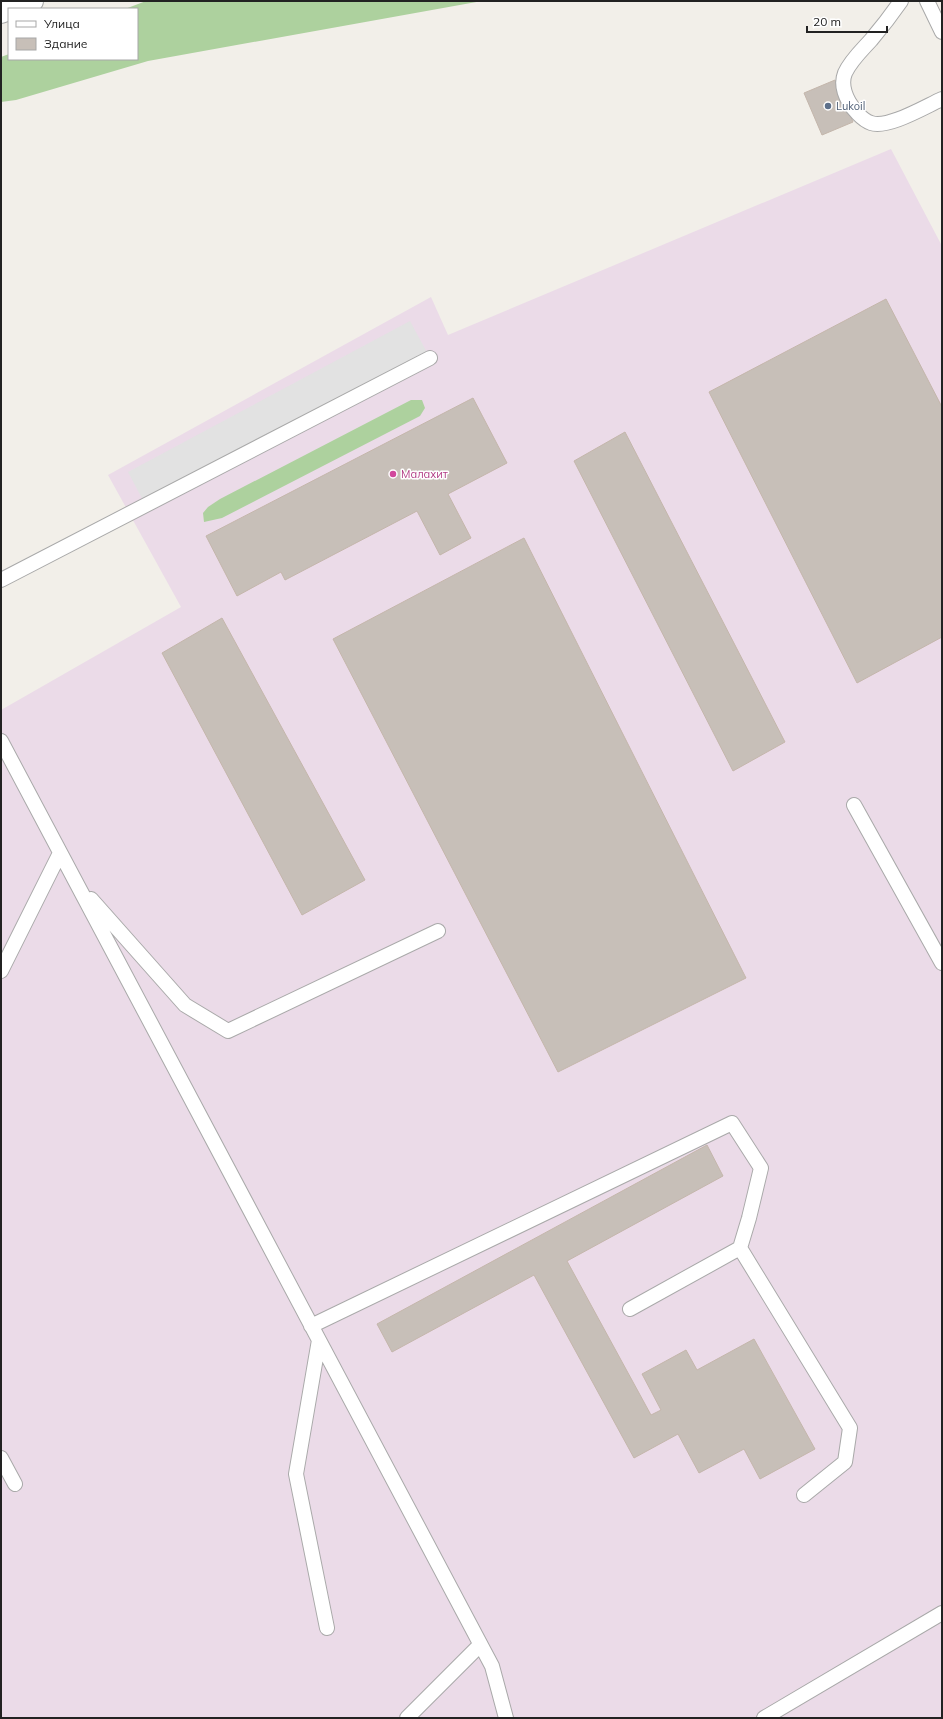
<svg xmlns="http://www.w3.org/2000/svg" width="943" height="1719" font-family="Mulish,sans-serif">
<rect width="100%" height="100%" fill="#f2efe9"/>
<!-- industrial -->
<path fill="#ebdbe8" d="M 891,149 L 942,246 L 942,1718 L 1,1718 L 1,710 L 181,607 L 108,475 L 431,297 L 448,335 Z"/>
<!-- forest -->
<path fill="#add19e" d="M 146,1 L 482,1 L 148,61 L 16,100 L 1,102 L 1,57 L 9,54 L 9,59 L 137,59 L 137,9 L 125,9 Z
M 411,400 L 422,400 L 425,408 L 420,416 L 222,518 L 204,522 L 203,513 L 208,507 L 220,499 Z"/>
<!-- parking -->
<path fill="#e2e2e2" d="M 410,321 L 430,358 L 146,506 L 128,472 Z"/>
<!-- building -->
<path fill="#c7bfb8" stroke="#c4b6ab" d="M 835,80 L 853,122 L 822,135 L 804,93 Z
M 886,299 L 942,407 L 942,637 L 857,683 L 709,392 Z
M 473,398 L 507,463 L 448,494 L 471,538 L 440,555 L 417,511 L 285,580 L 281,572 L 237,596 L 206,536 Z
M 625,432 L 785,742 L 733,771 L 574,461 Z
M 524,538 L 746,978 L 558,1072 L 333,639 Z
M 222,618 L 365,880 L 302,915 L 162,653 Z
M 707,1145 L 723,1176 L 567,1261 L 651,1415 L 661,1410 L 642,1374 L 686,1350 L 697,1370 L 754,1339 L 815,1449 L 760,1479 L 744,1449 L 699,1473 L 678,1434 L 634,1458 L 534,1275 L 392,1352 L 377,1324 Z"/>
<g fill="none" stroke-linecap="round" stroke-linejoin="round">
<defs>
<path id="service" d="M 901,1 C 892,14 882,27 871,40 C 862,50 851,60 845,73 C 841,83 844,93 849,102 C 853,109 862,120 871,123 C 888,129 926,106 942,99
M 927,1 L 942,32
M 1,580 L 430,358
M 1,741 L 492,1666 L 506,1718
M 854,805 L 942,963
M 91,899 L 185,1005 L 228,1031 L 438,931
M 1,971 L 60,853
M 630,1309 L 740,1248
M 311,1326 L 732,1123 L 761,1168 L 749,1218 L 740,1248 L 850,1428 L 845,1462 L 804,1495
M 319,1340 L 296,1474 L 327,1628
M 1,1458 L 15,1484
M 407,1718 L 480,1645
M 764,1718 L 942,1613"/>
<path id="tertiary" d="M 1,12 L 32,1"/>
</defs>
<!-- service casing -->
<use href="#service" stroke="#a9a9a9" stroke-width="16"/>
<!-- tertiary casing -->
<use href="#tertiary" stroke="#a9a9a9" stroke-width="24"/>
<!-- service -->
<use href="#service" stroke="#fff" stroke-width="14"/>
<!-- tertiary -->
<use href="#tertiary" stroke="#fff" stroke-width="22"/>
</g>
<!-- markers -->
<circle fill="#5c6f8a" stroke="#fff" stroke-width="1.5" cx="828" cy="106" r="4"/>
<circle fill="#d1479c" stroke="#fff" stroke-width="1.5" cx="393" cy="474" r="4"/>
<g text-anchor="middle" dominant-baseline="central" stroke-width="3" stroke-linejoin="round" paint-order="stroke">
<!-- service labels -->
<g font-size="11" fill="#4e5e75" stroke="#fff" text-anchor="start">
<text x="836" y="106">Lukoil</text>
</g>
<!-- hotel labels -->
<g font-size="11" fill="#b23c85" stroke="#fff" text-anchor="start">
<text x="401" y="474">Малахит</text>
</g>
</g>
<!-- border -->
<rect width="943" height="1719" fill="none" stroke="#222222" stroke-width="4"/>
<!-- legend -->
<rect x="8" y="8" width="130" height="52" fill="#ffffff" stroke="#a7a7a7"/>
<rect x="16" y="21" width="20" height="6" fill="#ffffff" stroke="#a7a7a7"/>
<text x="44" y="28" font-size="12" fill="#222222">Улица</text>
<rect x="16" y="38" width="20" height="12" fill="#c7bfb8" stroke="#a7a7a7"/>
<text x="44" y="48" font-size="12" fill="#222222">Здание</text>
<!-- scale -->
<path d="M807 26v6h80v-6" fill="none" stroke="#222222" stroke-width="2"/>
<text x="813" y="26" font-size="12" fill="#222222" stroke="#ffffff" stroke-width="3" paint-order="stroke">20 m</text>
</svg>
